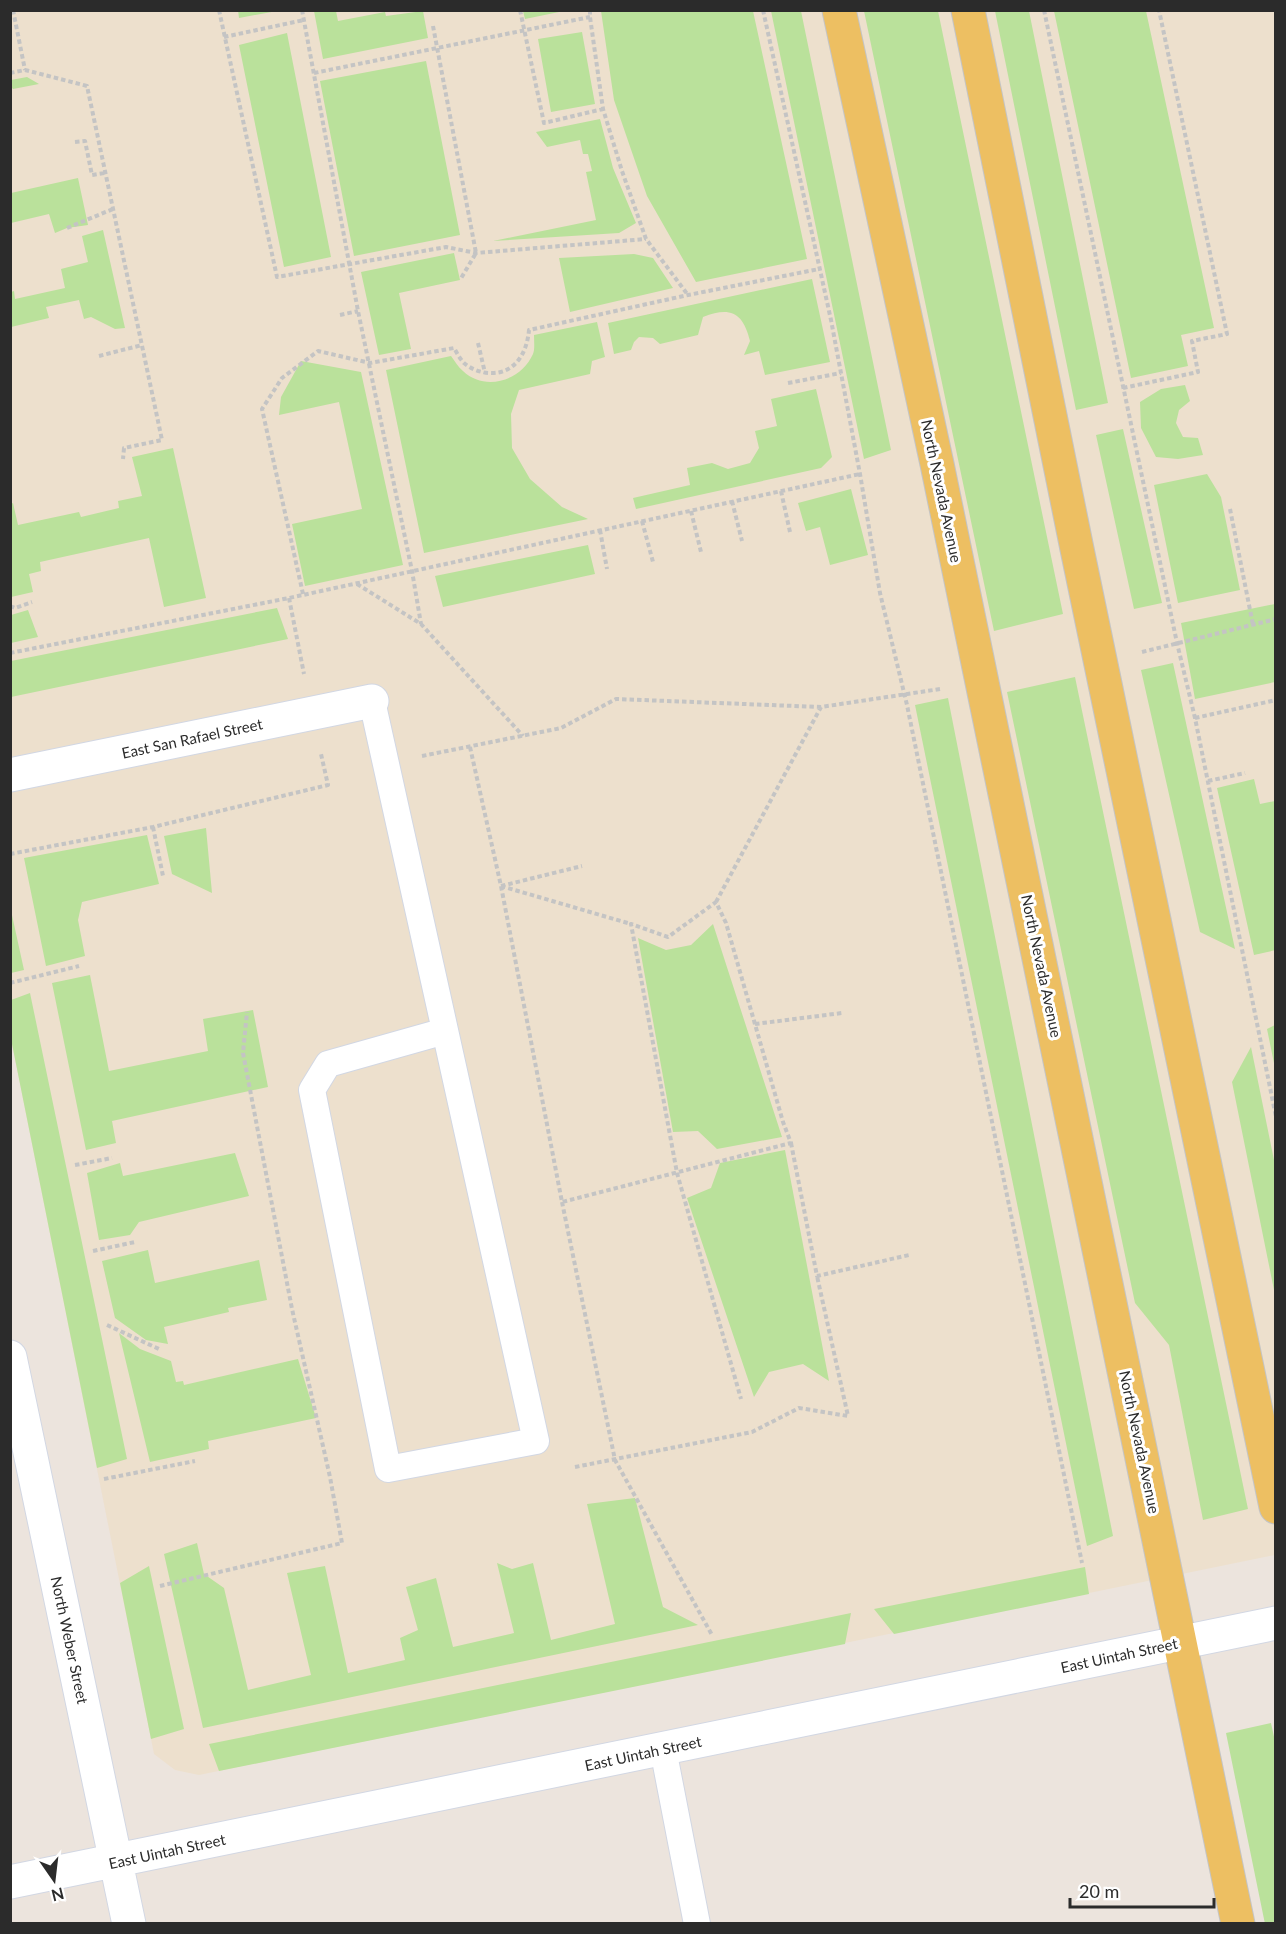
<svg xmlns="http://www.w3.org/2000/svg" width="1286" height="1934" font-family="Lato,sans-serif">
<rect width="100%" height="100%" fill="#ece4dd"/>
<!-- education -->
<path fill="#ede0cd" d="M 10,11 L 1275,11 L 1275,1555 L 199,1775 L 175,1770 L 154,1754 L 11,1039 Z"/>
<!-- green -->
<path fill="#bae19b" d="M 238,10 L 277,10 L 277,11 L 239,18 Z
M 314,11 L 336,11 L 338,21 L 385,12 L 386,16 L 423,11 L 428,38 L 323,59 Z
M 523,11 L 523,10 L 564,11 L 525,19 Z
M 601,11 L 753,11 L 807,259 L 696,282 L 647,196 L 614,100 Z
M 771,11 L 801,11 L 891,450 L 864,459 Z
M 864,11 L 938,11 L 1063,614 L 994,631 Z
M 995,11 L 1029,11 L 1108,403 L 1076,410 Z
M 1054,11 L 1146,11 L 1214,328 L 1181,335 L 1188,366 L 1131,378 Z
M 582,32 L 595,104 L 551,112 L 538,39 Z
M 287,33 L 331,257 L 284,267 L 239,45 Z
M 426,61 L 460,235 L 354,256 L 320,81 Z
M 27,77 L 39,84 L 13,89 L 11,87 L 11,80 Z
M 600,119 L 613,168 L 636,223 L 619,233 L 493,241 L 596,220 L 586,172 L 592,171 L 588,154 L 583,154 L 580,140 L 547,147 L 536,132 Z
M 78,178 L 88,225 L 67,228 L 55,233 L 49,214 L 11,223 L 11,193 Z
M 103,230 L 125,328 L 115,329 L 91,317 L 84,319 L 79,300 L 46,307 L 49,318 L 11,327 L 11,292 L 14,291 L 15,299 L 65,288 L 61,269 L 88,262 L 82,236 Z
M 454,253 L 460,280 L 399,293 L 411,349 L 379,355 L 361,272 Z
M 634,254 L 653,258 L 673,288 L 570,312 L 559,258 Z
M 812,279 L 830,362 L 765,375 L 759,351 L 744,355 L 750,341 C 743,313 731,306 703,317 L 698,335 L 660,344 L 653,338 L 639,337 L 634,342 L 631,350 L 614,354 L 608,323 Z
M 597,322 L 605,357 L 592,361 L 590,374 L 519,390 L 511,414 L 512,448 L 530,479 L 562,507 L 588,519 L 424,553 L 386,370 L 451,356 C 455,361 458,367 463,371 C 485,392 521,381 533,354 C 535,349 534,341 534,335 Z
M 301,361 L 361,372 L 403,565 L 305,586 L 292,524 L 362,509 L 339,402 L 279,415 L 281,397 Z
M 1185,385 L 1190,401 L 1179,410 L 1176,423 L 1183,437 L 1198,438 L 1203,455 L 1178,459 L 1156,457 L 1141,428 L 1140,402 L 1161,389 Z
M 816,389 L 832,457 L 821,468 L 636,509 L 633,498 L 690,485 L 687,468 L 712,463 L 728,469 L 750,463 L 759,448 L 755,431 L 777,426 L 771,399 Z
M 1123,429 L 1162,603 L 1134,609 L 1096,435 Z
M 173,448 L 206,598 L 164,607 L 149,538 L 40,562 L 41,571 L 29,574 L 33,592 L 11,597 L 11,504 L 13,503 L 18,525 L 79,512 L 81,517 L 119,508 L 118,501 L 142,496 L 132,457 Z
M 1207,474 L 1221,497 L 1240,590 L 1178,603 L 1154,485 Z
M 851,489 L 868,555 L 830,565 L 820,527 L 806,531 L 798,503 Z
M 588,545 L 595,574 L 443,607 L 435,576 Z
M 1275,604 L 1275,682 L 1195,699 L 1181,623 Z
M 277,608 L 288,639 L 11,697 L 11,661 Z
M 28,610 L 38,637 L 11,643 L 11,615 Z
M 1173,663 L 1235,949 L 1200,932 L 1141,670 Z
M 1075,677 L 1248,1509 L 1203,1520 L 1169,1345 L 1135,1303 L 1007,692 Z
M 948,698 L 1113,1536 L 1087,1546 L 915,705 Z
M 1254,779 L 1260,804 L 1275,801 L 1276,950 L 1254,955 L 1217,788 Z
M 206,828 L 212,893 L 172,874 L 164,836 Z
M 147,835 L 159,884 L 82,902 L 78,920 L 85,956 L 46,966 L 24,858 Z
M 10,906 L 24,970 L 11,973 L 10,973 Z
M 713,924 L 782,1137 L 717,1149 L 698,1131 L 673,1132 L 638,938 L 666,950 L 691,945 Z
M 90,975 L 109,1071 L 208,1051 L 203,1019 L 253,1010 L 268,1087 L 112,1121 L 116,1143 L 86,1150 L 52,983 Z
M 30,993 L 127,1459 L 97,1468 L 11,1039 L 11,1000 Z
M 1275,1025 L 1275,1068 L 1267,1029 Z
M 1251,1047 L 1275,1165 L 1275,1295 L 1232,1082 Z
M 785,1150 L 829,1381 L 803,1364 L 769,1372 L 754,1397 L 687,1198 L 711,1188 L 720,1163 Z
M 235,1153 L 249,1196 L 139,1222 L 130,1235 L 99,1240 L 87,1173 L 120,1163 L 123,1176 Z
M 148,1250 L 155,1283 L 259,1260 L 267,1300 L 228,1308 L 229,1312 L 164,1327 L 168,1344 L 146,1340 L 115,1318 L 102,1261 Z
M 119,1333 L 140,1349 L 171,1361 L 176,1382 L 183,1381 L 184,1385 L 298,1359 L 316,1418 L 208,1441 L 209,1449 L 150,1462 Z
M 635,1498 L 663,1607 L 698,1625 L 203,1728 L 164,1554 L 197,1543 L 204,1574 L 224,1588 L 248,1690 L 311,1675 L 287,1573 L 325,1566 L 348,1673 L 405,1660 L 400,1638 L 418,1630 L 406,1587 L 436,1578 L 453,1647 L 514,1633 L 497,1563 L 512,1569 L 533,1563 L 551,1640 L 615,1624 L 587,1504 Z
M 149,1566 L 184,1729 L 151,1739 L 120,1583 Z
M 1085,1567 L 1089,1594 L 894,1634 L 874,1609 Z
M 851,1613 L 845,1644 L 219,1771 L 209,1744 Z
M 1271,1723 L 1276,1746 L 1276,1923 L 1265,1924 L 1226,1733 Z"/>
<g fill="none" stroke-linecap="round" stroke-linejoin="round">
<defs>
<path id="lane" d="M 372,701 L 536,1441 L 388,1469 L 312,1090 L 328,1064 L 445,1031
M 663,1749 L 697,1924"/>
<path id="street" d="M 10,775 L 372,701"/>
<path id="secondary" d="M 10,1357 L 129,1924
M 10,1882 L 1276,1623"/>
<path id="primary" d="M 839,10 L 937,464 L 1238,1924
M 968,10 L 1077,549 L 1276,1507"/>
</defs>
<!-- lane casing -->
<use href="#lane" stroke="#d2d7e3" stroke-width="28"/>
<!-- street casing -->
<use href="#street" stroke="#d2d7e3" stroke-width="35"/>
<!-- secondary casing -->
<use href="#secondary" stroke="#d2d7e3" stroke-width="35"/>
<!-- primary casing -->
<use href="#primary" stroke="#c4c4c4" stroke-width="35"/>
<!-- path -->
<path stroke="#c4c4c4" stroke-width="4" stroke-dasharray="4.5 3" stroke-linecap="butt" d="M 13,10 L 25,70
M 219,10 L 277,277 L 446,247 L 476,253 L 646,239
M 302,10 L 358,311 L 412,571 L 421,624
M 520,10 L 544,123 L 603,109
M 590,10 L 590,17 L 603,109 L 622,171 L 646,239 L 688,295
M 763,10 L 831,320 L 860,474 L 880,593 L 907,705 L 1082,1563
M 1044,10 L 1177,643 L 1195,718 L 1276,1117
M 433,26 L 476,253 L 460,280
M 224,37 L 304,20
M 10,73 L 25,70 L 87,86 L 162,440 L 124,448 L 123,459
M 314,73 L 590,17
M 75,142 L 85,141 L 92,175 L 105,173
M 67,228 L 113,209
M 340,315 L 358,311
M 478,343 L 485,373
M 99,356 L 142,345
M 788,383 L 841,373
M 1123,388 L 1198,372 L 1192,341 L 1227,334 L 1159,10
M 781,491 L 790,532
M 732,501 L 742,541
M 1230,509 L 1253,625
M 691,511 L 701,552
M 642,521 L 653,562
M 600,530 L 607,569
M 357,584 L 421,624 L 523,736
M 303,594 L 262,409 L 282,378 L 318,351 L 370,363 L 454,348 C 457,353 460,359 464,363 C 471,369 481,373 490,373 C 515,374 527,353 529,330 L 688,295 L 819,269
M 289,598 L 304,674
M 10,606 L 15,608 L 32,602
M 1142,652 L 1276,619
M 10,653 L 289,598 L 860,474
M 1195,718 L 1276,700
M 470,747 L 501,886 L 562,1202 L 791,1143 L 783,1122 L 726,923 L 716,902 L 668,937 L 631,924 L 677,1173 L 741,1399
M 422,756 L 561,728 L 616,699 L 821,707 L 940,689
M 1208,781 L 1245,773
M 153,827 L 163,876
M 10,854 L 153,827 L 328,785 L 321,754
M 501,886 L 631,924
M 501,886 L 582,866
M 716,902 L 821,707
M 10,983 L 79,966
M 755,1024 L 842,1013
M 791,1143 L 817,1276 L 909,1255
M 75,1165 L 112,1158
M 562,1202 L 615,1460 L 712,1635
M 93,1251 L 135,1242
M 107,1325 L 159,1349
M 575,1467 L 752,1432 L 799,1408 L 848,1416 L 817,1276
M 104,1479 L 195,1461
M 160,1586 L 342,1543 L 330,1477 L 292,1309 L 243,1053 L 247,1012"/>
<!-- lane -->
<use href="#lane" stroke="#fff" stroke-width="26"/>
<!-- street -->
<use href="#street" stroke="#fff" stroke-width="33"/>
<!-- secondary -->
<use href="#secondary" stroke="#fff" stroke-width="33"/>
<!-- primary -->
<use href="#primary" stroke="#edbf62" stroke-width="33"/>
</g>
<g text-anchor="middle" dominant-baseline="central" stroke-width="6" stroke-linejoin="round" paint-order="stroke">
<!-- street labels -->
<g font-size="15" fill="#2b2b2b" stroke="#fff">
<text transform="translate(942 491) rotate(78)">North Nevada Avenue</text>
<text transform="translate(192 738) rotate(-12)">East San Rafael Street</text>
<text transform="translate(1042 966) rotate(78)">North Nevada Avenue</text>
<text transform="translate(1140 1442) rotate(78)">North Nevada Avenue</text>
<text transform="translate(70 1640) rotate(78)">North Weber Street</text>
<text transform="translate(1119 1655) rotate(-12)">East Uintah Street</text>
<text transform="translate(643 1753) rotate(-12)">East Uintah Street</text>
<text transform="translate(167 1851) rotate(-12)">East Uintah Street</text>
</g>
</g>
<!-- border -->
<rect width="1286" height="1934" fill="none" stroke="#2b2b2b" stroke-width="24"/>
<!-- north arrow -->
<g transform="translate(54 1880) rotate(166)" stroke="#ffffff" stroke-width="4.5" paint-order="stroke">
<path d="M0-4.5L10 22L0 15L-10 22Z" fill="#2b2b2b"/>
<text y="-9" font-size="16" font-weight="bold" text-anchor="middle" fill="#2b2b2b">N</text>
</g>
<!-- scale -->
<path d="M1070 1898v9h144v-9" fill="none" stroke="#2b2b2b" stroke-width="3"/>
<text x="1079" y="1898" font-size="18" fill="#2b2b2b" stroke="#ffffff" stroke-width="4.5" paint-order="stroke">20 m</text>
</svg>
